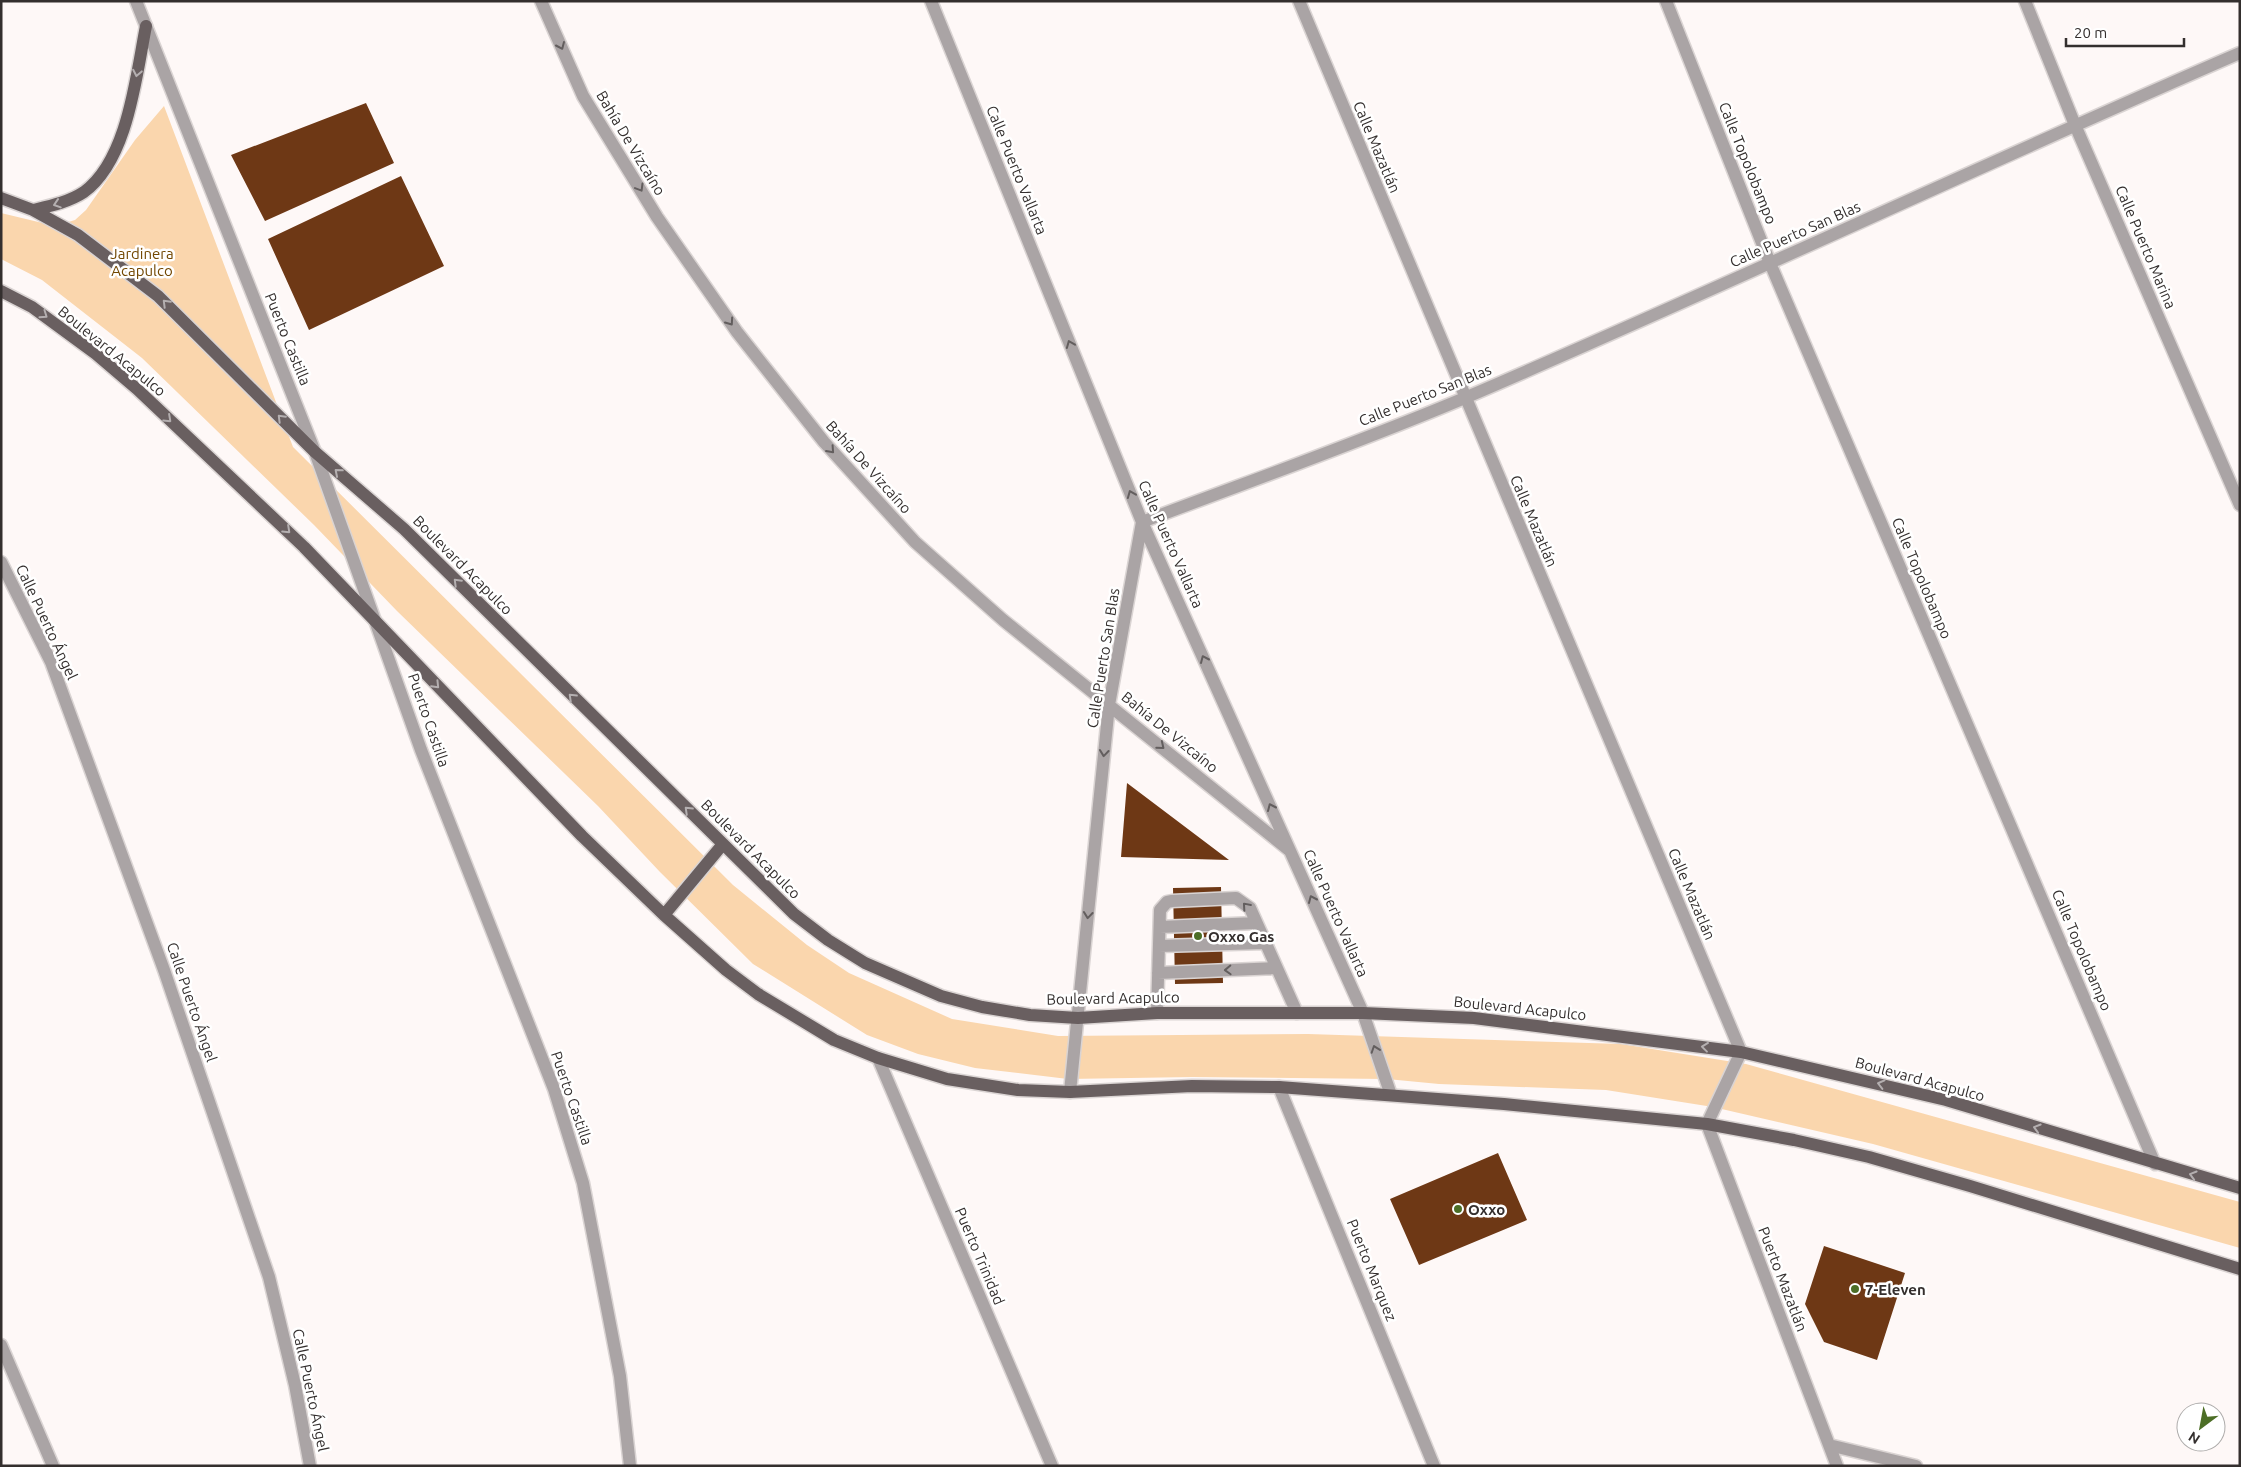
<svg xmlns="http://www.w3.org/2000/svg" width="2241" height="1467" font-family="Ubuntu,sans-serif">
<rect width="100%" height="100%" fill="#fef8f7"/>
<!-- green -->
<path fill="#fad6ad" d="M 164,106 L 293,447 L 733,885 L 807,945 L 849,973 L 952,1019 L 1058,1036 L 1308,1034 L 1621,1044 L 1746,1064 L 2240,1202 L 2240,1248 L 1873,1144 L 1713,1107 L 1606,1090 L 1439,1084 L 1387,1079 L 1192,1077 L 1068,1079 L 975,1068 L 918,1054 L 867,1035 L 753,964 L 660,872 L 598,806 L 397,611 L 314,525 L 142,358 L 42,280 L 1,259 L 1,213 L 55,226 L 75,220 L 86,210 L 135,140 Z"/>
<!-- building -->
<path fill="#6e3815" d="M 366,103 L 394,163 L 265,221 L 231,155 Z
M 401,176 L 444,266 L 309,330 L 268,239 Z
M 1127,783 L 1229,860 L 1121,857 Z
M 1221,887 L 1223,983 L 1175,984 L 1173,888 Z
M 1498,1153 L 1527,1220 L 1419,1265 L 1390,1199 Z
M 1824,1246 L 1905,1273 L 1877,1360 L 1824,1342 L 1805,1304 Z"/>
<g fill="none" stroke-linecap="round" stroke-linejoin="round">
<defs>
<path id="minor" d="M 136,1 L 315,452 L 421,750 L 554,1089 L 583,1183 L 620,1376 L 630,1466
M 541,1 L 583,96 L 657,217 L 737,332 L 824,442 L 915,542 L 1003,620 L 1289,850
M 931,1 L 1142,522 L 1363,1013 L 1391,1095
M 1299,1 L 1741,1052 L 1707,1124 L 1837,1466
M 1666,1 L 1770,263 L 2155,1164
M 2025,1 L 2075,125 L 2240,505
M 1,562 L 51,662 L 164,970 L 269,1277 L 295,1385 L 310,1466
M 1160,927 L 1256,923
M 1159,946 L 1265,943
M 1158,973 L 1276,968
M 1157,1013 L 1160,910 L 1167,902 L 1172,901 L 1236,898 L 1250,908 L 1297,1013
M 878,1058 L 1052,1466
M 1279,1087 L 1434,1466
M 1070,1092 L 1109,705 L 1142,522 C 1250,481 1361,442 1467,397 C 1726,286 1981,165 2240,53
M 1,1345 L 53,1466
M 1829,1445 L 1916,1466"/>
<path id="major" d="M 1,198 L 33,210 L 78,235 L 158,296 L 315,452 L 404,529 L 794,914 L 828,940 L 865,963 L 941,996 L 982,1007 L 1030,1015 L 1078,1018 L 1157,1013 L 1363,1013 L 1474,1018 L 1741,1052 L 1946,1100 L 2240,1188
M 33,210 C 50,206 69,202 84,192 C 128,160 136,76 146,26
M 1,291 L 32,307 L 96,354 L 137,389 L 304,547 L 582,836 L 664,915 L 726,970 L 758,994 L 834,1040 L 878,1058 L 947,1079 L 1018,1090 L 1070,1092 L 1192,1086 L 1279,1087 L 1504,1104 L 1707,1124 L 1794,1140 L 1869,1157 L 1970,1186 L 2240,1269
M 664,915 L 723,844"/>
</defs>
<!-- minor casing -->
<use href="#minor" stroke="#dad4d3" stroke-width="15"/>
<!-- major casing -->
<use href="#major" stroke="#dad4d3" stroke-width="15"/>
<!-- minor -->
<use href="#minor" stroke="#aaa4a5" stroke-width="12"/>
<!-- major -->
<use href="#major" stroke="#695f60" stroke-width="12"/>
</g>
<!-- one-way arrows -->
<defs><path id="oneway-chevron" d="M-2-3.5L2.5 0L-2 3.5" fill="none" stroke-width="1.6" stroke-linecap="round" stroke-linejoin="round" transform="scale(1.25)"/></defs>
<g stroke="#635e5e">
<use href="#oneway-chevron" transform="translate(561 46) rotate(66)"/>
<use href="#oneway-chevron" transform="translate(640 188) rotate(59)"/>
<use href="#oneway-chevron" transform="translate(730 322) rotate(55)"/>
<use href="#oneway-chevron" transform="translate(1070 344) rotate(-112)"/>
<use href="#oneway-chevron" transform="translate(831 450) rotate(48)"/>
<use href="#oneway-chevron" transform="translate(1131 494) rotate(-112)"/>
<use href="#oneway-chevron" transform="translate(1204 659) rotate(-114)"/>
<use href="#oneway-chevron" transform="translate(1161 746) rotate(39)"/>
<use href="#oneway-chevron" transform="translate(1104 753) rotate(96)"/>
<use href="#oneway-chevron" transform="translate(1271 807) rotate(-114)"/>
<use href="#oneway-chevron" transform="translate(1312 899) rotate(-114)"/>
<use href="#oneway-chevron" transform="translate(1246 906) rotate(-131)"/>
<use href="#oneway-chevron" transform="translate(1088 915) rotate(96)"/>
<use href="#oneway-chevron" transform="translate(1228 970) rotate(178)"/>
<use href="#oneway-chevron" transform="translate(1375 1049) rotate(-109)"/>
</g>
<g stroke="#b4afb0">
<use href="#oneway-chevron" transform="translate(137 73) rotate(101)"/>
<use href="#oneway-chevron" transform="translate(57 204) rotate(162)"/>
<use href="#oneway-chevron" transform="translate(166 303) rotate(-135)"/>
<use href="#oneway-chevron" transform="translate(44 315) rotate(35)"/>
<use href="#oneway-chevron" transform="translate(281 418) rotate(-135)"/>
<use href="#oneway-chevron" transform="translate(168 419) rotate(43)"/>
<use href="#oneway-chevron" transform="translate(338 472) rotate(-139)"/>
<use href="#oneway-chevron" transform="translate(287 530) rotate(43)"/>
<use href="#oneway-chevron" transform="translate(457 582) rotate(-135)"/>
<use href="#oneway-chevron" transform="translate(436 685) rotate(46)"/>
<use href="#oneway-chevron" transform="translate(572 697) rotate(-136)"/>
<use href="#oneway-chevron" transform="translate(688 810) rotate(-136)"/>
<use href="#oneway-chevron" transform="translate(1705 1047) rotate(-173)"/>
<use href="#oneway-chevron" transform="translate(1881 1084) rotate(-166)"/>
<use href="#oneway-chevron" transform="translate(2037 1128) rotate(-163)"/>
<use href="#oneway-chevron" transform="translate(2193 1175) rotate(-164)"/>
</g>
<!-- markers -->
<g fill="#4c6e26" stroke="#fff" stroke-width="2">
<circle cx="1198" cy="936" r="5"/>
<circle cx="1458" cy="1209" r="5"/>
<circle cx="1855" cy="1289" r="5"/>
</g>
<g text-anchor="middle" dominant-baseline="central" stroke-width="5" stroke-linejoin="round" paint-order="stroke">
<!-- street labels -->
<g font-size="15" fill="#342f2e" stroke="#fff">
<text transform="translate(631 143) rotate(59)">Bahía De Vizcaíno</text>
<text transform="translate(1377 147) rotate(67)">Calle Mazatlán</text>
<text transform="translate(1748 163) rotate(68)">Calle Topolobampo</text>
<text transform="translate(1017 170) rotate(68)">Calle Puerto Vallarta</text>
<text transform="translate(1795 234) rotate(-24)">Calle Puerto San Blas</text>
<text transform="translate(2146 247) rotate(67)">Calle Puerto Marina</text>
<text transform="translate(288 339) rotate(68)">Puerto Castilla</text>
<text transform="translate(112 351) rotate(39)">Boulevard Acapulco</text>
<text transform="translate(1425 395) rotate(-22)">Calle Puerto San Blas</text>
<text transform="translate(869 467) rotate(48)">Bahía De Vizcaíno</text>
<text transform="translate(1534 521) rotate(67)">Calle Mazatlán</text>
<text transform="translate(1171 544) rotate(66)">Calle Puerto Vallarta</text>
<text transform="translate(463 565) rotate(45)">Boulevard Acapulco</text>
<text transform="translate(1922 578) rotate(67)">Calle Topolobampo</text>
<text transform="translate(47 622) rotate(65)">Calle Puerto Ángel</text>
<text transform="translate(1103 658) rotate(-81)">Calle Puerto San Blas</text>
<text transform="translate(429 720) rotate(71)">Puerto Castilla</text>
<text transform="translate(1170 732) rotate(39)">Bahía De Vizcaíno</text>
<text transform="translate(751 849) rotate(45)">Boulevard Acapulco</text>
<text transform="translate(1692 894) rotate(67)">Calle Mazatlán</text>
<text transform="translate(1336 913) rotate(66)">Calle Puerto Vallarta</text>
<text transform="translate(2082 950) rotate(67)">Calle Topolobampo</text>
<text transform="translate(1113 998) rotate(-1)">Boulevard Acapulco</text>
<text transform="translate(192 1002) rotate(71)">Calle Puerto Ángel</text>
<text transform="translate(1520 1008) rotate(6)">Boulevard Acapulco</text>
<text transform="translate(1920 1079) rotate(15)">Boulevard Acapulco</text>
<text transform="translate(572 1098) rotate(71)">Puerto Castilla</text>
<text transform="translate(980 1256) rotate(67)">Puerto Trinidad</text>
<text transform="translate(1372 1270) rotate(68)">Puerto Marquez</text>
<text transform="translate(1783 1279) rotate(69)">Puerto Mazatlán</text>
<text transform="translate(311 1390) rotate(78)">Calle Puerto Ángel</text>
</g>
<!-- park labels -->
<g font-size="15" fill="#724700" stroke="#fff">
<text x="142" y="253">Jardinera<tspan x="142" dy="17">Acapulco</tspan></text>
</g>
<!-- poi labels -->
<g font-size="15" font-weight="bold" fill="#342f2e" stroke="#fff" text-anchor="start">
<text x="1208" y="936">Oxxo Gas</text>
<text x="1468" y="1209">Oxxo</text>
<text x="1865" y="1289">7-Eleven</text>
</g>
</g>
<!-- border -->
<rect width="2241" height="1467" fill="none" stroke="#342f2e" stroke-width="5"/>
<!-- north arrow -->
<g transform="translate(2201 1427) rotate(212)"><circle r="24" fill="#ffffff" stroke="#aeacab"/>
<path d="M0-4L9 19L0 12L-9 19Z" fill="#4c6e26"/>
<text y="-8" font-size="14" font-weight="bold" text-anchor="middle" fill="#342f2e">N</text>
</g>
<!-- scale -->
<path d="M2066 38v8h118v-8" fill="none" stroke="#342f2e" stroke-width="2.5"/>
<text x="2074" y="38" font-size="15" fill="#342f2e" stroke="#ffffff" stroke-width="4" paint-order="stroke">20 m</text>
</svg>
